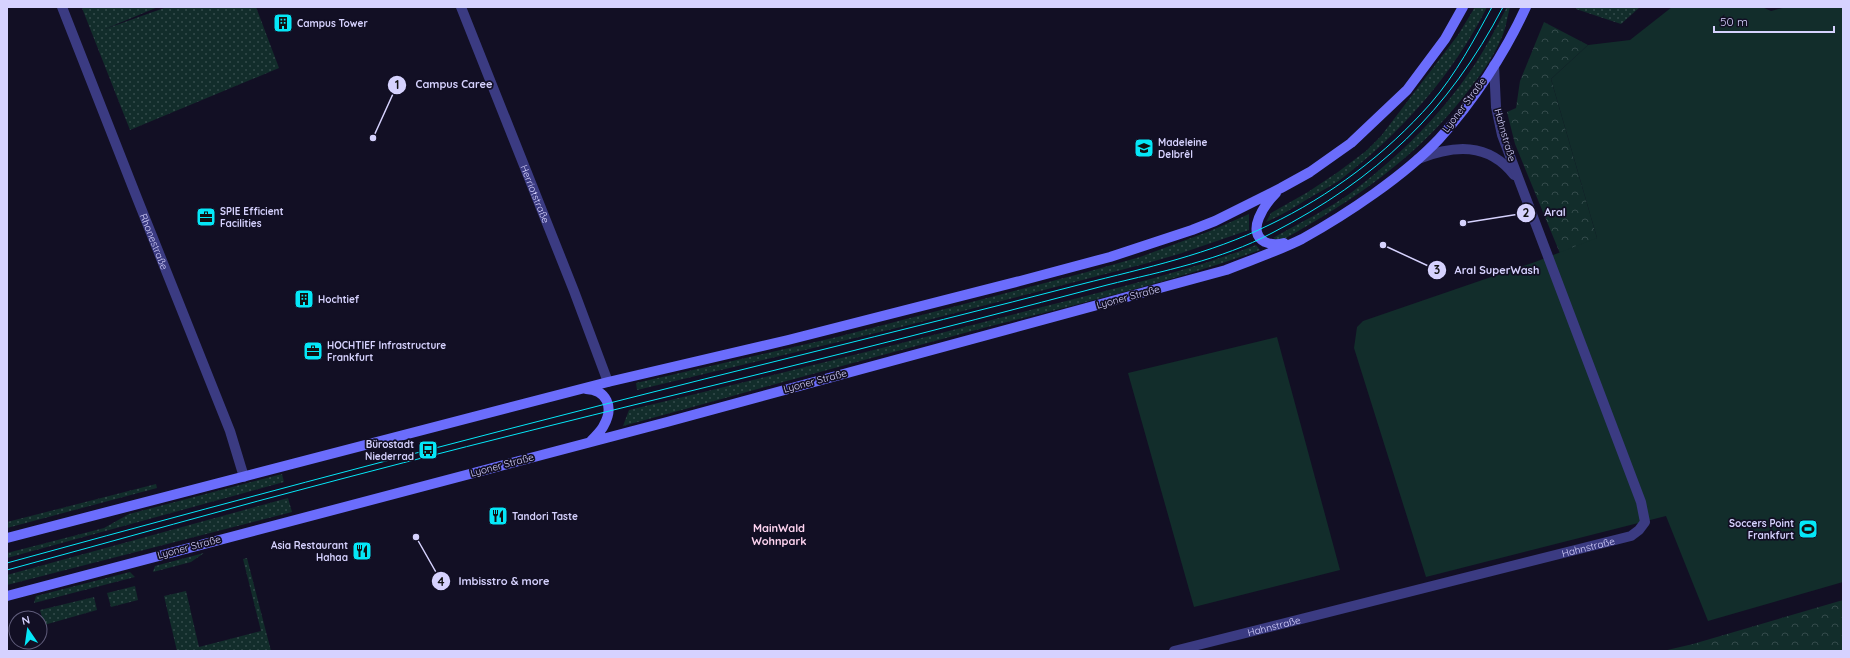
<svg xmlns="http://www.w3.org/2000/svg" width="1850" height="658" font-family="Quicksand,sans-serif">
<defs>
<pattern id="green-dots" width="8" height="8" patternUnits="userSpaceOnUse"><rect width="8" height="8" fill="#122d2b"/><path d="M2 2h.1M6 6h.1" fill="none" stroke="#344b4b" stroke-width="1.8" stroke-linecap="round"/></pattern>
<pattern id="forest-crowns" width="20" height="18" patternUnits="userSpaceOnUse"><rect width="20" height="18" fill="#122d2b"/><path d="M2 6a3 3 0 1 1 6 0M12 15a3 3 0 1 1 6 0" fill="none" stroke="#344b4b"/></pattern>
</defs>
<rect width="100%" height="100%" fill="#120f24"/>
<!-- green -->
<path fill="url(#green-dots)" d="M 83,7 L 158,7 L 105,29 L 167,7 L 256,7 L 279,68 L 130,130 L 82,8 Z
M 1475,7 L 1487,7 C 1453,75 1401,133 1340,180 C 1330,187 1317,193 1306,200 C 1293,208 1280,216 1266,222 L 1271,213 L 1308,192 L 1338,172 L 1366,151 L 1381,136 L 1458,35 Z
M 1507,7 L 1510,7 C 1507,18 1506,29 1501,39 C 1492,60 1479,77 1465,95 C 1415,159 1354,200 1284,239 L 1278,240 L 1273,238 C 1299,223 1327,210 1352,192 C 1393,161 1434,122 1464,80 C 1481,57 1494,32 1507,7 Z
M 1576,7 L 1640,7 L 1621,24 L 1576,9 Z
M 1249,214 L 1249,230 L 1179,254 L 1144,264 L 905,326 L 637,390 L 636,383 L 837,337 L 1087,272 L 1140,257 L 1210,231 Z
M 1256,245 L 1260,250 C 1166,284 1069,306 972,331 C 855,362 739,394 623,426 L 629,410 C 758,379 887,347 1015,314 C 1096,293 1178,275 1256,245 Z
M 282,474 L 284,482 L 7,558 L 7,553 L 104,528 L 129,514 Z
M 156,484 L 157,488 L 7,528 L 7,522 Z
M 288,498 L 292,512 L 7,585 L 7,575 Z
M 204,553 L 191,562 L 153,572 L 155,566 Z
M 247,558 L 271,651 L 177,651 L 164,596 L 186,591 L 199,647 L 261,631 L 243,559 Z
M 130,572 L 135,577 L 34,603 L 36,596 Z
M 135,586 L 138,600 L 111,607 L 107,593 Z
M 94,597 L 97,610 L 44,625 L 40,610 Z"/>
<!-- forest -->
<path fill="url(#forest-crowns)" d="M 1544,22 L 1588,45 L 1551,79 L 1597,238 L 1566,268 L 1515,144 L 1507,112 L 1516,108 L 1520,81 Z
M 1843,600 L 1843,651 L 1663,651 L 1693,644 Z"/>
<!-- pitch -->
<path fill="#122d2b" d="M 1672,7 L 1762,7 L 1771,11 L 1786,7 L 1843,7 L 1843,582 L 1708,621 L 1666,516 L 1426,577 L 1354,348 L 1357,327 L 1363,321 L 1535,262 L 1597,238 L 1551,79 L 1588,45 L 1630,40 Z
M 1277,337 L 1340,570 L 1194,607 L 1128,373 Z"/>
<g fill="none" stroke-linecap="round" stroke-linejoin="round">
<!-- street -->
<g stroke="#3b3b82" stroke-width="10">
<path id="s1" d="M 62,7 L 137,198 L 230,431 L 244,477"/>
<path id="s2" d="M 461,7 L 574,291 L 608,382"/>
<path d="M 1418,159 C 1454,145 1488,142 1514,175"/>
<path id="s3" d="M 1174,651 L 1631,536 L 1639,530 L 1645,522 L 1641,502 L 1502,135 L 1496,107 L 1494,65"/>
</g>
<!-- secondary -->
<path stroke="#6b6dfc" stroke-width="10" d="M 1276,193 C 1265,204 1245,232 1265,242 C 1272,245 1277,245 1284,243
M 586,389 C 607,390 614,407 604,425 C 601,432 594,437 590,442
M 7,538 L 608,382 L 788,340 L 1020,281 L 1110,257 L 1192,230 L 1215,221 L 1281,188 L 1310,172 L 1351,143 L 1407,90 L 1445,39 L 1463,7
M 7,596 L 667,422 L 1226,270 C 1251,260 1278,251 1302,239 C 1347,214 1404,176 1439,139 C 1473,102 1505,53 1526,7"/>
<!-- tram -->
<path stroke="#05e7f7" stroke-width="1" d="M 7,563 C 272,490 538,420 805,354 C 897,331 990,308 1082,284 C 1145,268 1210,254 1269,225 C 1330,196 1386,154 1431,103 C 1456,74 1474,40 1492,7
M 7,570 C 118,540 229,508 341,479 C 508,435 676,395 844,353 C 932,331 1020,308 1107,285 C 1163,271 1221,260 1272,233 C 1377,179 1448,112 1503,7"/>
</g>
<!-- icons -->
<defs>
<symbol id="building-square" viewBox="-11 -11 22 22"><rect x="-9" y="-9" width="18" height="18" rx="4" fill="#05e7f7" stroke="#120f24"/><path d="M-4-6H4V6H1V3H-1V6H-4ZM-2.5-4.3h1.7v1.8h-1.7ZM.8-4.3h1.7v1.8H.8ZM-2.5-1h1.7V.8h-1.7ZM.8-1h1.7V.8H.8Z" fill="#111"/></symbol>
<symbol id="school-square" viewBox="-11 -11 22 22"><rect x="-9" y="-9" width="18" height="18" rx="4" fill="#05e7f7" stroke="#120f24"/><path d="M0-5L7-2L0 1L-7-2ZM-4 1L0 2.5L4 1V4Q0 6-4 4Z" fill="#111"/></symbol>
<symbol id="office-square" viewBox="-11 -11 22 22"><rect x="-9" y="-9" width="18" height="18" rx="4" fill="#05e7f7" stroke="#120f24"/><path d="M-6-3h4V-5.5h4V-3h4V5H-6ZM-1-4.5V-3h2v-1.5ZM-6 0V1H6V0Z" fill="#111"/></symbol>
<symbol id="bus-square" viewBox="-11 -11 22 22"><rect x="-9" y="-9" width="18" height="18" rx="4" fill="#05e7f7" stroke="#120f24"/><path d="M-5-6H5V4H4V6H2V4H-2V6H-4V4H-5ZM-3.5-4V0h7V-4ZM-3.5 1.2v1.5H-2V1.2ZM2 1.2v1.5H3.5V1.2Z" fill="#111"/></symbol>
<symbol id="restaurant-square" viewBox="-11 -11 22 22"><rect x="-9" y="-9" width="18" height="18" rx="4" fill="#05e7f7" stroke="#120f24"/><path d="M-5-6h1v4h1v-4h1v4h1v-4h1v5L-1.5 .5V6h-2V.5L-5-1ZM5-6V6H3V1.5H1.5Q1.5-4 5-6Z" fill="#111"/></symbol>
<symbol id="stadium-square" viewBox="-11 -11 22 22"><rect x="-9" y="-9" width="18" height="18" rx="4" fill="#05e7f7" stroke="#120f24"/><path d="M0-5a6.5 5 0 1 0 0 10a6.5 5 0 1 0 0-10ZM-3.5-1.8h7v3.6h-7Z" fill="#111"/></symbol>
</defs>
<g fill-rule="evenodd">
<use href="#building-square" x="272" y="12" width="22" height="22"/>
<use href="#school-square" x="1133" y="137" width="22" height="22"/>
<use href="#office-square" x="195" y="206" width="22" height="22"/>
<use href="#building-square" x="293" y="288" width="22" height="22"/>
<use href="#office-square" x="302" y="340" width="22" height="22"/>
<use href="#bus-square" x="417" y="439" width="22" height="22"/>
<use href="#restaurant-square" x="487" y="505" width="22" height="22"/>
<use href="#stadium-square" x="1797" y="518" width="22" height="22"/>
<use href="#restaurant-square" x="351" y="540" width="22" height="22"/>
</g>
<g text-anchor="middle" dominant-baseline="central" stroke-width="3.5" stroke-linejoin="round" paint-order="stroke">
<!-- poi labels -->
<g font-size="10" font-weight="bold" fill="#d6d2fe" stroke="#120f24" text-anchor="start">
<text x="297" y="23">Campus Tower</text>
<text x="1158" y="142">Madeleine<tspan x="1158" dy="12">Delbrêl</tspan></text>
<text x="220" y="211">SPIE Efficient<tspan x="220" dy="12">Facilities</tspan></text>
<text x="318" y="299">Hochtief</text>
<text x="327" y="345">HOCHTIEF Infrastructure<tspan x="327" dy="12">Frankfurt</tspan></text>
<text x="414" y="444" text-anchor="end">Bürostadt<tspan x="414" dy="12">Niederrad</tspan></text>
<text x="512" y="516">Tandori Taste</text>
<text x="1794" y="523" text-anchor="end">Soccers Point<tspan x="1794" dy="12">Frankfurt</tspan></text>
<text x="348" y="545" text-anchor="end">Asia Restaurant<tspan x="348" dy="12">Hahaa</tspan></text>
</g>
<!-- street labels -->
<g font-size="10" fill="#d6d2fe" stroke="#120f24">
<text transform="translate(1464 105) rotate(-53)">Lyoner Straße</text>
<text transform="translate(1505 135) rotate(74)">Hahnstraße</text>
<text stroke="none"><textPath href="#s2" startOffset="201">Herriotstraße</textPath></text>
<text stroke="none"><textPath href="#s1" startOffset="252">Rhonestraße</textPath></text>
<text transform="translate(1128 297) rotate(-15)">Lyoner Straße</text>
<text transform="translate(815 381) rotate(-15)">Lyoner Straße</text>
<text transform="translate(502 465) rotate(-15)">Lyoner Straße</text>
<text transform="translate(189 547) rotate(-15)">Lyoner Straße</text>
<text stroke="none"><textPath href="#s3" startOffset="427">Hahnstraße</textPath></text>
<text stroke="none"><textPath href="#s3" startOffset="103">Hahnstraße</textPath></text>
</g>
<!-- neighbourhood labels -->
<g font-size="11" font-weight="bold" fill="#fed4f0" stroke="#120f24">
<text x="779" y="528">MainWald<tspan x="779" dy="13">Wohnpark</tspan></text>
</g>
</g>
<!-- callouts -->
<path fill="none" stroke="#d6d2fe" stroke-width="1.5" d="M373 138L397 85M1463 223L1526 213M1383 245L1437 270M416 537L441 581"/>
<g fill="#d6d2fe" stroke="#120f24" stroke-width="1.5">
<circle cx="373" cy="138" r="4"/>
<circle cx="1463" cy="223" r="4"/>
<circle cx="1383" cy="245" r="4"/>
<circle cx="416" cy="537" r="4"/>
<circle cx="397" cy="85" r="10"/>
<circle cx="1526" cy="213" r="10"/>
<circle cx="1437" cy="270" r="10"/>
<circle cx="441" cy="581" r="10"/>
</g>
<g font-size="12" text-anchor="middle" font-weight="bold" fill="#111">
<text x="397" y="89">1</text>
<text x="1526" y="217">2</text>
<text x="1437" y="274">3</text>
<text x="441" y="586">4</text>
</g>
<g font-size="11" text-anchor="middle" font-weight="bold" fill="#d6d2fe" stroke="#120f24" stroke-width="3.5" stroke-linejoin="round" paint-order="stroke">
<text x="454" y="88">Campus Caree</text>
<text x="1555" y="216">Aral</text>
<text x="1497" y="274">Aral SuperWash</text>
<text x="504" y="585">Imbisstro &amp; more</text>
</g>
<!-- border -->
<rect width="1850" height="658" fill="none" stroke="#d6d2fe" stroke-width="16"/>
<!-- north arrow -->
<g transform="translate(28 630) rotate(347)"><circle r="19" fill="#120f24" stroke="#605d7b"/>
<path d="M0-3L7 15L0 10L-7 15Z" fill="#05e7f7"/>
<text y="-6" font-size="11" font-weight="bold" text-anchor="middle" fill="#d6d2fe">N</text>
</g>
<!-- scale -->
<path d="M1714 26v6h120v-6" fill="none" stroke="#d6d2fe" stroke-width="2"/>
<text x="1720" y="26" font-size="12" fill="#d6d2fe" stroke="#120f24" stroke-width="3" paint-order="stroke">50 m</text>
</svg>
